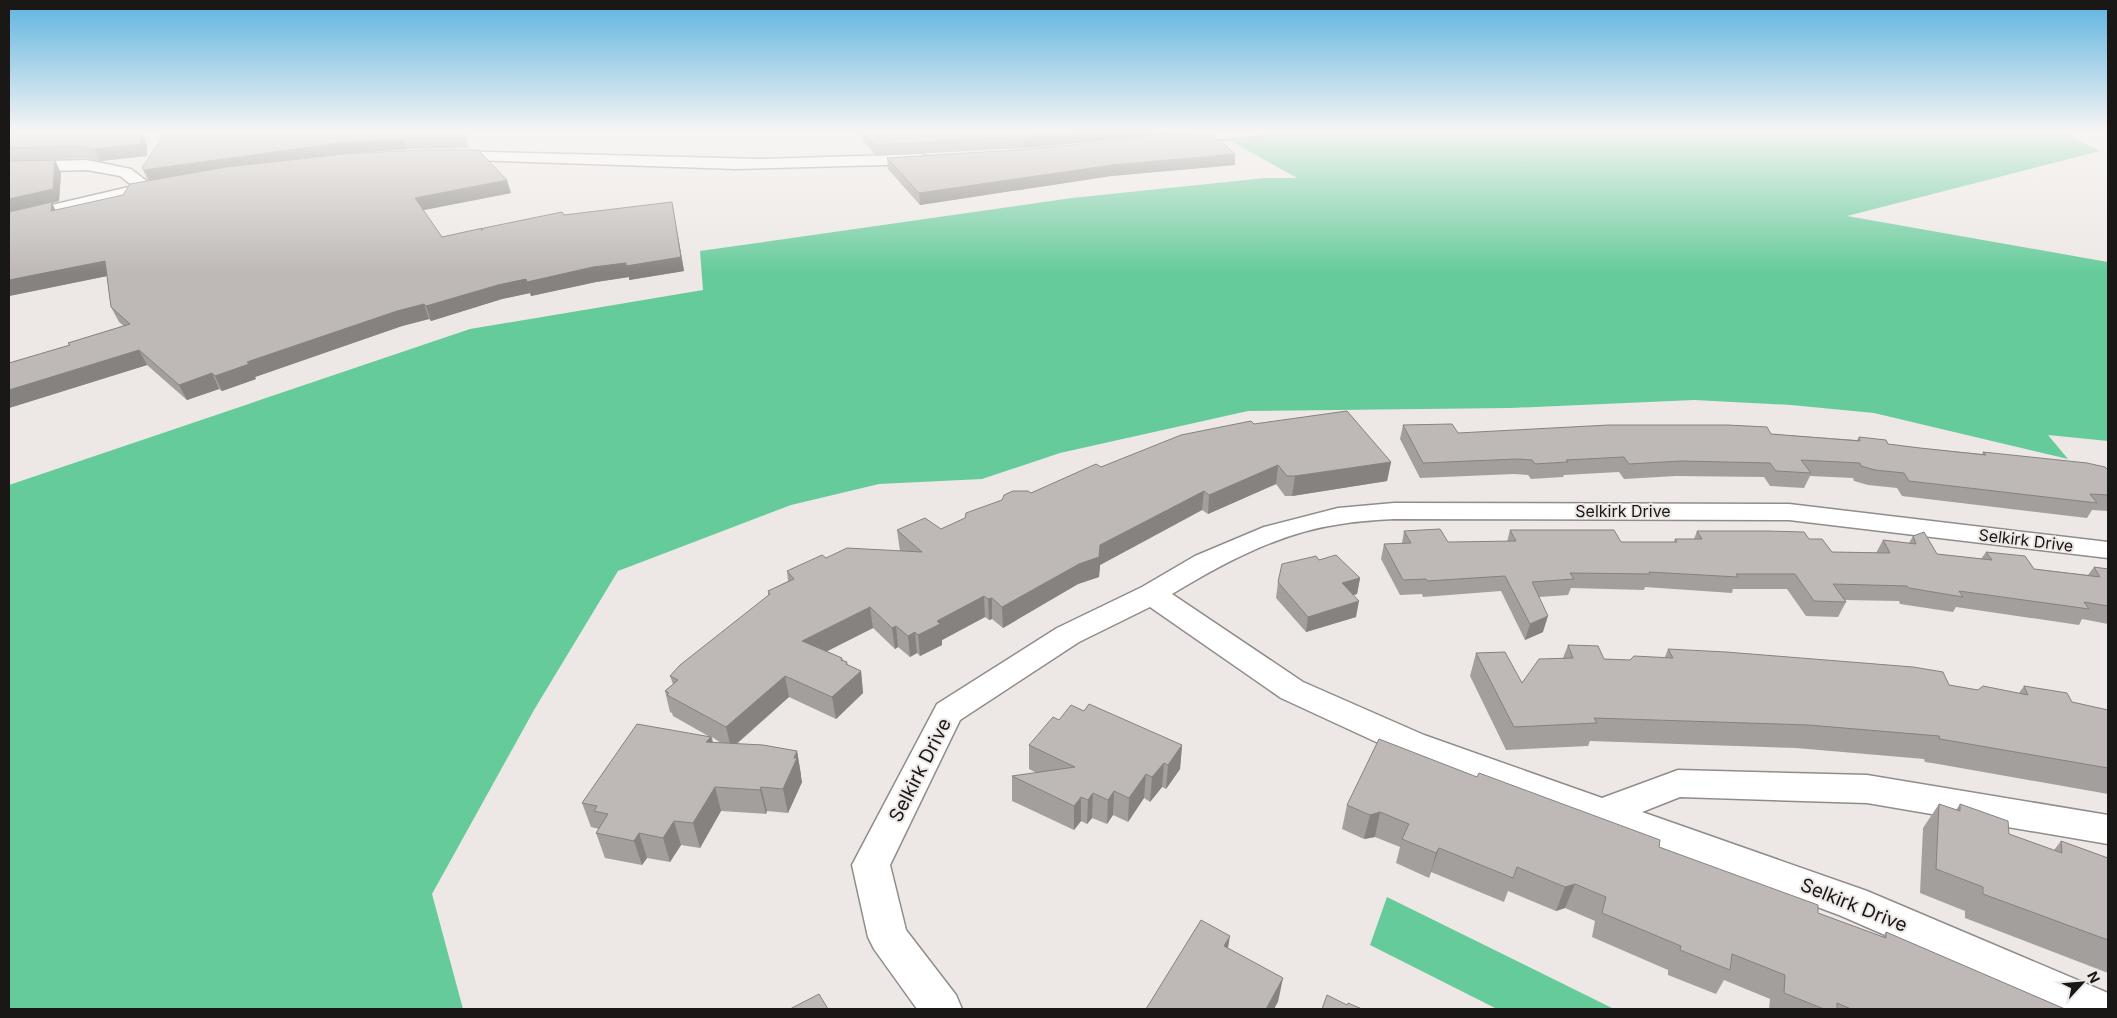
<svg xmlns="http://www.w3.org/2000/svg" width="2117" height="1018" font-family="Inter,sans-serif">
<rect width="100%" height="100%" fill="#ede8e5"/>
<!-- forest -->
<path fill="#66cb9b" d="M 1211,130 L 2058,130 L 2100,151 L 1847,216 L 2108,262 L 2108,441 L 2048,435 L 2068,459 L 1874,413 L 1791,405 L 1694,400 L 1510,408 L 1248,411 L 1060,453 L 982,479 L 879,484 L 791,505 L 618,571 L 534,710 L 432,894 L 463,1009 L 9,1009 L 9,485 L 470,329 L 703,290 L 700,251 L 1072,198 L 1265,178 L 1297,178 Z
M 1387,897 L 1614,1009 L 1497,1009 L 1370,945 Z"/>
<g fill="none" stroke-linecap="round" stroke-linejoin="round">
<defs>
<path id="minor" d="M 1228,130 L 1271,131 L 1264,135 L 1178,144 L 1171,140 L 1178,136 Z
M 449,151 L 760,159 L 922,154 L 930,159 L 922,164 L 737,169 L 444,159 L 441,156 L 444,153 Z
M 87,160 L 131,169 L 149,183 L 172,179 L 180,184 L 172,189 L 9,225 L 9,215 L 133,186 L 120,176 L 87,170 L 9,172 L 9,162 Z
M 1394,503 L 1789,504 L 2108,542 L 2108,558 L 1789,520 L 1394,519 C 1376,520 1358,521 1341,524 C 1281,532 1223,563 1172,594 L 1303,682 L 1424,735 L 1602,798 L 1678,770 L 1867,775 L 2108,815 L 2108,844 L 1867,803 L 1680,797 L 1642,812 L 1867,891 L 2108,993 L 2108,1009 L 2055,1009 L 1839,915 L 1400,753 L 1281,698 L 1150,607 L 1079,642 L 960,720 L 890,865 L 906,930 L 956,995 L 962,1009 L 917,1009 L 874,949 L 868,937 L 852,865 L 937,704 L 1057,628 L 1142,587 L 1195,556 L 1264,527 L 1338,508 Z"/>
</defs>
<!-- minor casing -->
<use href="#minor" stroke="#918c8a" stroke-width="3"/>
<!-- minor -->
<use href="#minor" fill="#fff" fill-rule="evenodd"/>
</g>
<!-- wall -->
<path fill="#a39f9d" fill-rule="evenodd" d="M 867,130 L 1196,130 L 1196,132 L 1023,148 L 876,156 L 863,141 L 862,131 Z
M 141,133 L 147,145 L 147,156 L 100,161 L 87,158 L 9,161 L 9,138 Z
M 207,136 L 254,136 L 466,138 L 469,148 L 408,149 L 346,154 L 511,193 L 423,210 L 442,237 L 483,228 L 483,230 L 564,215 L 672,202 L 684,271 L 629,280 L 629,277 L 596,282 L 531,296 L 530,293 L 502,299 L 431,321 L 429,319 L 402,326 L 255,377 L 256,379 L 222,391 L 219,389 L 187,400 L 147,365 L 9,408 L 9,363 L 69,346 L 68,343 L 124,326 L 119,322 L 111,307 L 107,276 L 9,296 L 9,161 L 61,173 L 59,201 L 52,203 L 55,210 L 123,195 L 149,181 L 147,179 L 142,168 Z
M 887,158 L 1235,165 L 1111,176 L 920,205 L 888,169 Z
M 1254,424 L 1391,462 L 1387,481 L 1292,496 L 1285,496 L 1276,484 L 1208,514 L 1202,510 L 1100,565 L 1099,577 L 1078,584 L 1003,628 L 992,619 L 989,620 L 985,617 L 942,640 L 942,645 L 920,656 L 917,653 L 910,657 L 898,647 L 895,649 L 873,628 L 826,651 L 842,658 L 843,660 L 848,665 L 861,671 L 863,693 L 836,719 L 789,697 L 737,744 L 797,751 L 801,775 L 801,777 L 802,782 L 788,813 L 767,811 L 766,814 L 721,811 L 700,848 L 681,845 L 670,862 L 647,858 L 642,865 L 605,858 L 596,833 L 599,829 L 591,827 L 582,803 L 710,737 L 673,716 L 672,713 L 670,712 L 665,691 L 673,684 L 670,676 L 768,596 L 768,591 L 788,581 L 787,571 L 826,558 L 900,551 L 897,530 L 941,529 L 1031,493 L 1101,467 ZM 712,737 L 721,743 L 713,742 Z
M 1403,425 L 1458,433 L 1771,434 L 1857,440 L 1859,437 L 1888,444 L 1920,448 L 1982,454 L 1983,452 L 2108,470 L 2108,511 L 2092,510 L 2087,518 L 1902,496 L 1897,488 L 1868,485 L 1854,481 L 1853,478 L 1810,476 L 1804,488 L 1770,486 L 1764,477 L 1676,476 L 1624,479 L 1619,472 L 1564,475 L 1563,477 L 1531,479 L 1528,475 L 1514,474 L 1420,478 L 1400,439 Z
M 1510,530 L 1621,542 L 1674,542 L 1675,539 L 1694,539 L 1697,531 L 1809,539 L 1832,552 L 1876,553 L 1883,540 L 1909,543 L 1913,536 L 1937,554 L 1981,559 L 1986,552 L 2034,569 L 2088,575 L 2094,567 L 2108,569 L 2108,624 L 2082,619 L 2079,625 L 1956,607 L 1953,612 L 1900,604 L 1899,601 L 1845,600 L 1846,602 L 1838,617 L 1806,616 L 1787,589 L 1733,589 L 1732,593 L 1645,587 L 1644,590 L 1571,588 L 1568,595 L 1539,597 L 1543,632 L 1525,640 L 1501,591 L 1423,597 L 1422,594 L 1400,595 L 1381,559 L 1384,544 L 1402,543 L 1404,531 L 1448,542 L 1507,542 Z
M 1319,560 L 1360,578 L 1357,594 L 1353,595 L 1356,617 L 1306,632 L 1276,598 L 1278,582 Z
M 1568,645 L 1604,659 L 1630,660 L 1665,657 L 1668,649 L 1949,685 L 1978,690 L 2019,693 L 2024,686 L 2072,702 L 2108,710 L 2108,794 L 1938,764 L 1925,762 L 1924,759 L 1796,748 L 1590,741 L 1588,746 L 1506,750 L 1470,676 L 1476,653 L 1522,683 L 1563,658 Z
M 1059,720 L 1182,745 L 1180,769 L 1166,789 L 1162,787 L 1150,802 L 1144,798 L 1128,822 L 1113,815 L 1107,824 L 1092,818 L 1087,824 L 1081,821 L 1074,830 L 1012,801 L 1012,776 L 1037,773 L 1029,769 L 1029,745 Z
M 1939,804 L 1956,810 L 1960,804 L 2009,834 L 2054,850 L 2061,841 L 2108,858 L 2108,973 L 1965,918 L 1965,911 L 1920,893 L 1923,828 Z
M 1347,805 L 1659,847 L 1818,913 L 1883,937 L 1886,932 L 2065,1009 L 1769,1009 L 1770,999 L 1724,980 L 1716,994 L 1668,975 L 1668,970 L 1592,937 L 1595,921 L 1565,908 L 1556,911 L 1508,891 L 1504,902 L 1431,872 L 1429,878 L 1396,863 L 1400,847 L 1375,837 L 1364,839 L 1342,829 Z"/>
<!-- shaded-wall -->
<path fill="#85827f" d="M 1100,130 L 1196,130 L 1196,132 L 1023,148 L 1023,137 Z
M 141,133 L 147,145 L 147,156 L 100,161 L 94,149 Z
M 404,139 L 408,149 L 343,154 L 150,181 L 144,170 L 339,143 Z
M 1235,154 L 1235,165 L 1111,176 L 920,205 L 919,193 L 1112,165 Z
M 55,160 L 61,173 L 59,201 L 52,203 L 58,215 L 9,213 L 9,199 Z
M 507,180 L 511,193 L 419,211 L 415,198 Z
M 672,202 L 684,271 L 629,280 L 629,277 L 596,282 L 531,296 L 527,282 L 593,267 Z
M 105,261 L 112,275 L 9,296 L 9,280 Z
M 526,279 L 530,293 L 502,299 L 431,321 L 426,306 L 498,285 Z
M 424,304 L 429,319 L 402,326 L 255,377 L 256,379 L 222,391 L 215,376 L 247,362 L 397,311 Z
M 139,350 L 147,365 L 9,408 L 9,390 Z
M 212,373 L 219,389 L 187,400 L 179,385 Z
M 1391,462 L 1387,481 L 1292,496 L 1295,476 Z
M 1278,465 L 1276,484 L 1208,514 L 1209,495 Z
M 1204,491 L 1202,510 L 1100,565 L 1099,577 L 1078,584 L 1003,628 L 1002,607 L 1100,545 Z
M 1360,578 L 1357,594 L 1339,599 L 1342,583 Z
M 984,596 L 985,617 L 942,640 L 942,645 L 920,656 L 918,635 L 937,621 Z
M 992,598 L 992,619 L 989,620 L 988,599 Z
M 1359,601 L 1356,617 L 1306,632 L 1308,617 Z
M 870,607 L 873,628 L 806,662 L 802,641 Z
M 1548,616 L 1543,632 L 1525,640 L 1530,624 Z
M 896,626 L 898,647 L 895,649 L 892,628 Z
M 915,632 L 917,653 L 910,657 L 908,636 Z
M 847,662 L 850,681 L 861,671 L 863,693 L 836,719 L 832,697 Z
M 785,676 L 789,697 L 731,748 L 726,727 Z
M 711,737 L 717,761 L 706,742 Z
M 1182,745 L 1180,769 L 1166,789 L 1168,765 Z
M 797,751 L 801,775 L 801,777 L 802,782 L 788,813 L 783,789 Z
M 1164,763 L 1162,787 L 1150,802 L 1152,777 Z
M 1146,774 L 1144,798 L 1128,822 L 1129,798 Z
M 715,787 L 721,811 L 700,848 L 693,823 Z
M 761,787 L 767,811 L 766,814 L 760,790 Z
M 1114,791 L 1113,815 L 1107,824 L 1108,800 Z
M 1093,793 L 1092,818 L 1087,824 L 1088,800 Z
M 1081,797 L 1081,821 L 1074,830 L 1074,806 Z
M 1380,812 L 1375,837 L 1364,839 L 1370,815 Z
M 674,821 L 681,845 L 670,862 L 663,838 Z
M 639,833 L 647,858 L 642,865 L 634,841 Z
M 1439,848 L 1429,878 L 1436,853 Z
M 1575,884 L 1565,908 L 1556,911 L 1565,887 Z
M 1230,936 L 1226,960 L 1224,946 Z
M 1283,978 L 1278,1002 L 1274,1009 L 1266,1009 Z"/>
<!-- building -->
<path fill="#beb9b6" stroke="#85827f" d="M 53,130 L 109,130 L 141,133 L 141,144 L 94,149 L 81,146 L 9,148 L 9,138 L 20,133 Z
M 307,130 L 459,130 L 466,138 L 404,139 L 339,143 L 144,170 L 142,168 L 163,136 L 206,133 L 204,137 L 244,132 L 243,134 L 253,133 L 252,136 Z
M 867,130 L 1100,130 L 1023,137 L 875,145 L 862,131 Z
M 1210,132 L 1235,154 L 1112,165 L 919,193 L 887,158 L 1017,150 Z
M 422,150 L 478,150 L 507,180 L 415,198 L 442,237 L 483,228 L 481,231 L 484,228 L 562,212 L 564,215 L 672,202 L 681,257 L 626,266 L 626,263 L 593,267 L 527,282 L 526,279 L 498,285 L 426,306 L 424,304 L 397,311 L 247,362 L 249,364 L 215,376 L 212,373 L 179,385 L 139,350 L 9,390 L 9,363 L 70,345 L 68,343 L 130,324 L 111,307 L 105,261 L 9,280 L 9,212 L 52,202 L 51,211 L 123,195 L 130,184 L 226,167 L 344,154 Z
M 55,160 L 53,189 L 9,199 L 9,161 Z
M 1347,411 L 1391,462 L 1295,476 L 1287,476 L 1278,465 L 1209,495 L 1204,491 L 1100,545 L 1099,557 L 1079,564 L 1002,607 L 992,598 L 988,599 L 984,596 L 937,621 L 940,624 L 918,635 L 915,632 L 908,636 L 896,626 L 892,628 L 870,607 L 802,641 L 842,658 L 841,660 L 847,662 L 846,664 L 861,671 L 832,697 L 785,676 L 726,727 L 667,695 L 669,693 L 665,691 L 678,680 L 670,676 L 680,665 L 770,594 L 768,591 L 794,579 L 787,571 L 822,555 L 826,558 L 847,548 L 922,552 L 897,530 L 925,518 L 941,529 L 965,518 L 966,513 L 1002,500 L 1004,495 L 1013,491 L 1028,491 L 1031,493 L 1096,464 L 1101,467 L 1181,435 L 1251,421 L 1254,424 Z
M 1452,424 L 1458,433 L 1609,425 L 1727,425 L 1767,427 L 1771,434 L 1860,441 L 1859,437 L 1886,440 L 1888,444 L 1920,448 L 1986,455 L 1983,452 L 2087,463 L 2105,467 L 2108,470 L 2108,495 L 2090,494 L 2097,503 L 1909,481 L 1904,473 L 1875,470 L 1861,466 L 1860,463 L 1801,460 L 1811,473 L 1776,471 L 1770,463 L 1681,461 L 1629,464 L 1624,457 L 1566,460 L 1568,462 L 1535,464 L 1532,460 L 1518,459 L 1423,463 L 1403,425 Z
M 1440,529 L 1448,542 L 1516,541 L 1510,530 L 1614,530 L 1621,542 L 1677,542 L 1675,539 L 1702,539 L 1697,531 L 1767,531 L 1804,532 L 1809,539 L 1822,539 L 1832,552 L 1890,553 L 1883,540 L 1916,544 L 1913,536 L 1924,532 L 1937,554 L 1992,560 L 1986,552 L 2025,556 L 2034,569 L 2100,577 L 2094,567 L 2108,569 L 2108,606 L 2084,602 L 2089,609 L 1959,591 L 1963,597 L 1909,588 L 1907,586 L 1833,584 L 1846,602 L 1814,601 L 1795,574 L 1736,574 L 1738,577 L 1649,572 L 1650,574 L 1570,573 L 1574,579 L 1532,582 L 1548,616 L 1530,624 L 1505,576 L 1427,581 L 1426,579 L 1403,580 L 1384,544 L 1411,543 L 1404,531 Z
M 1336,555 L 1360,578 L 1342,583 L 1359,601 L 1308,617 L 1278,582 L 1282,564 L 1316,556 L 1319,560 Z
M 1568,645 L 1598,646 L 1604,659 L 1630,660 L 1634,656 L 1673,658 L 1668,649 L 1726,652 L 1913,667 L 1943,672 L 1949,685 L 1978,690 L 1983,686 L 2028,695 L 2024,686 L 2067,693 L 2072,702 L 2108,710 L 2108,768 L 1940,739 L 1939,736 L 1808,725 L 1594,718 L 1597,723 L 1514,727 L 1476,653 L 1505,652 L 1522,683 L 1539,659 L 1573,658 Z
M 1089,704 L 1182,745 L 1168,765 L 1164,763 L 1152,777 L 1146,774 L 1129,798 L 1114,791 L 1108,800 L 1093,793 L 1088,800 L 1081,797 L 1074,806 L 1012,776 L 1075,767 L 1029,745 L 1053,717 L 1059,720 L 1071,705 L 1084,711 Z
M 637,724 L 711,737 L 706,742 L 763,745 L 797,751 L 794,758 L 797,758 L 783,789 L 761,787 L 760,790 L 715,787 L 693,823 L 674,821 L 663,838 L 639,833 L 634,841 L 596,833 L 608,814 L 594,811 L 597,806 L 582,803 Z
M 1379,739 L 1477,777 L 1479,773 L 1660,840 L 1659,847 L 1818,905 L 1818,913 L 1886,938 L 1886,932 L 2065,1009 L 1851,1009 L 1837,1003 L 1837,1009 L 1824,1009 L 1784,993 L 1785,975 L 1732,954 L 1730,970 L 1680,950 L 1681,946 L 1602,913 L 1606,897 L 1575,884 L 1565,887 L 1517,867 L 1513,878 L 1439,848 L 1436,853 L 1402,839 L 1409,824 L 1380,812 L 1370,815 L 1347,805 Z
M 1939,804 L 1960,811 L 1960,804 L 2008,821 L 2009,834 L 2062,853 L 2061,841 L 2108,858 L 2108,940 L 1983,894 L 1983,887 L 1936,869 Z
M 1201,920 L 1230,936 L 1224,946 L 1283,978 L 1266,1009 L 1146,1009 Z
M 819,994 L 828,1009 L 790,1009 Z
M 1327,995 L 1347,1005 L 1348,1003 L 1362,1009 L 1322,1009 Z"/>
<!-- sky -->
<linearGradient id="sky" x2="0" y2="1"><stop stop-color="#5db3e0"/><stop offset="0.48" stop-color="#f7f5f3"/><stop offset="1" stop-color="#f7f5f3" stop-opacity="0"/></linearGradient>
<rect width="2117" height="273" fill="url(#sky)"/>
<g text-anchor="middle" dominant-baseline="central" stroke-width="4" stroke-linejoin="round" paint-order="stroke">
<!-- street labels -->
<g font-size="16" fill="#1a1817" stroke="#ede8e5">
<text x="1623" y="511">Selkirk Drive</text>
<text transform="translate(2026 540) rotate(7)">Selkirk Drive</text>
</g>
<!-- near-street labels -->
<g font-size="19" fill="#1a1817" stroke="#ede8e5">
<text transform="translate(920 770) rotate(-63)">Selkirk Drive</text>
<text transform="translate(1854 905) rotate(22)">Selkirk Drive</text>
</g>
</g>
<!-- border -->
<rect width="2117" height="1018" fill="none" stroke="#1a1817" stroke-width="20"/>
<!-- north arrow -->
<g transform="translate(2082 983) rotate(64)" stroke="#ede8e5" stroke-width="4" paint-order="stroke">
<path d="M0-4L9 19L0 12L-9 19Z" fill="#1a1817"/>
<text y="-8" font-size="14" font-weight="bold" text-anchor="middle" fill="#1a1817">N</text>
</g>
</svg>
